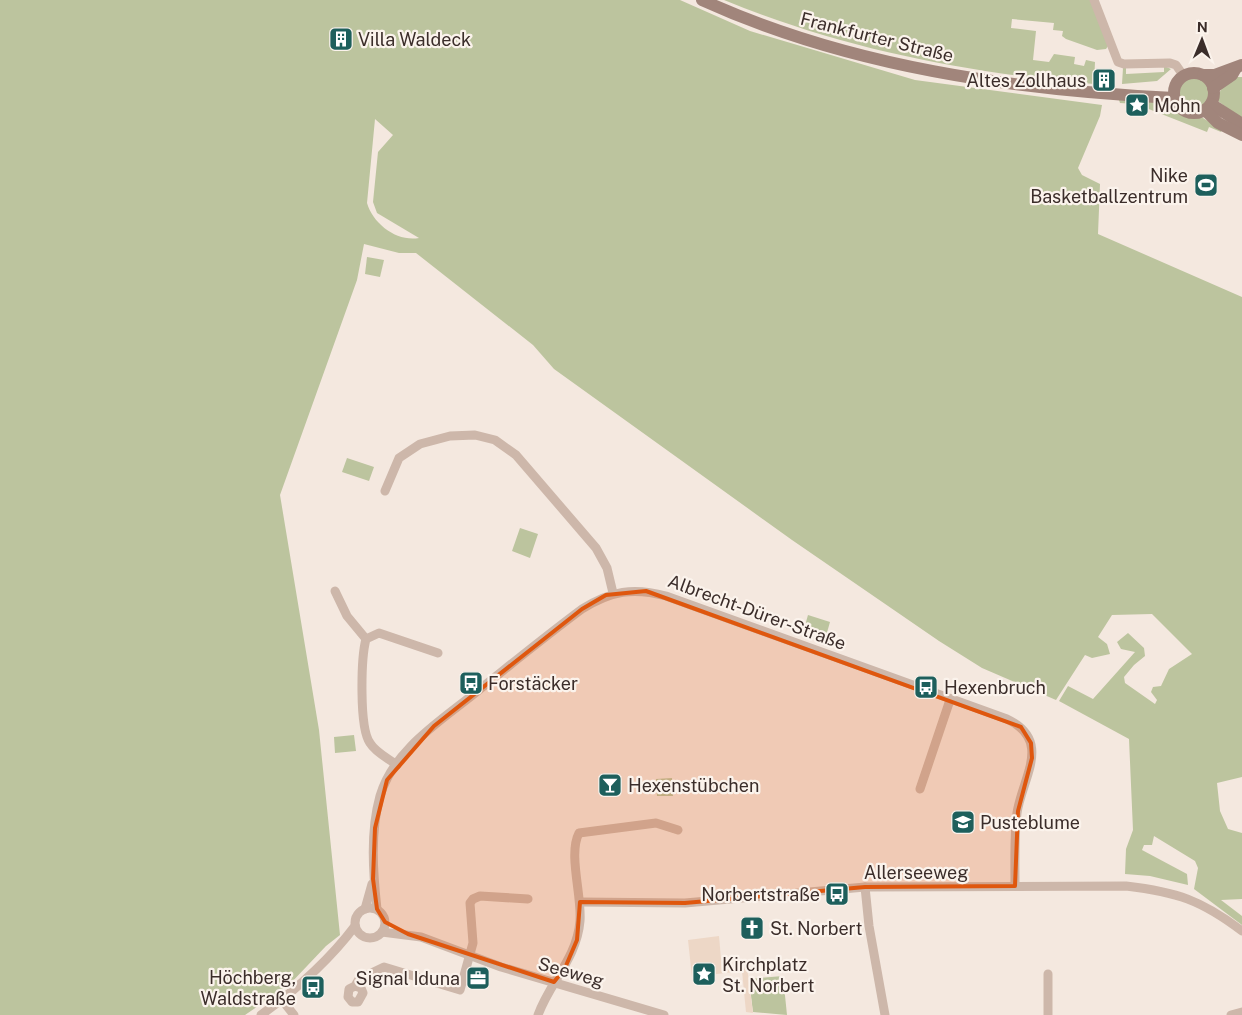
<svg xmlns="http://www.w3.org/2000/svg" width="1242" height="1015" viewBox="0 0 1242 1015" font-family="'Public Sans',sans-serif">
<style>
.green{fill:#bcc49e;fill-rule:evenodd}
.plaza{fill:#edd7c6}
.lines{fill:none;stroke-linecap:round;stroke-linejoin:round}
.street{stroke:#cdb7aa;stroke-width:9}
.secondary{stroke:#a1857b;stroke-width:12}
.marked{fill:#df570e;fill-opacity:0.2;stroke:#df570e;stroke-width:4;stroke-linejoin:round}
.labels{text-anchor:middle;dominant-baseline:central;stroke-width:4.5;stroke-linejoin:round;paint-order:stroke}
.street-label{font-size:18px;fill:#3b2d2a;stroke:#fbf3ec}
.poi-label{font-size:18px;fill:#3b2d2a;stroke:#fbf3ec;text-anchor:start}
</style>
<rect width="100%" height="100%" fill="#f4e8df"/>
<g class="green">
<path d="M0,0H680L750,31L915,80L1102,105L1100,116L1078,168L1082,175L1100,184L1098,234L1242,297V777L1217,783L1220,811L1228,829L1242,833V899L1221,900L1242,916V925L1194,889L1198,868L1195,861L1154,836L1152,845H1144L1142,850L1187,874L1188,885L1150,876L1125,874L1126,849L1133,830L1129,739L1059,701L1068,686L1093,699L1135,652L1121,649L1117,642L1128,633L1144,648L1145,656L1134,665L1124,677L1125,683L1155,704L1157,700L1151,692L1153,687L1161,686L1169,669L1192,654L1152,614L1112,615L1098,637L1107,644L1110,654L1092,658L1085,655L1056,700L982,668L939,641L792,540L554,369L533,345L416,253H399L364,244L357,280L280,495L319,730L340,935L326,946L289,985L245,1015H0ZM375,119L393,135L378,152L373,202L377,213L419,238C397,242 373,224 367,203Z"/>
<path d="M724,0H1092L1108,46L1106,49L1097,50L1066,39L1062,36L1063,31L1053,30L1054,23L1012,19L1011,28L1036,31L1033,60L1049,62L1054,54L1075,57L1074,64L1084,66L1086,60L1095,62L1094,84C967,73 842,49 724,0Z"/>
<path d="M1164,66L1171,69L1157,81L1122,84L1123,68L1126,67V74L1164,72Z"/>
<circle cx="1193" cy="93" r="17"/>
<path d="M1236,77H1242V119L1218,101C1218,88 1226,84 1236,77Z"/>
<path d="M1119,100L1168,103L1181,115L1203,118L1222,130L1221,132L1209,127L1207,132L1136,104L1120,103Z"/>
<path d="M367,257L384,260L380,277L365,274Z"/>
<path d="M347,458L374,467L369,481L342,472Z"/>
<path d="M520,528L538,534L530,558L512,551Z"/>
<path d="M808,615L830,622L826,636L804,629Z"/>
<path d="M354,735L356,751L335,753L334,737Z"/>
<path d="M672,778L673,796H657L656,779Z"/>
<path d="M783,976L787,1015L753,1012L749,979Z"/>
</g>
<path class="plaza" d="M719,936L722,970L747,967L753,1013L746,1012L742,971L692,977L688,940Z"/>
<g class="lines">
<g class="street">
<path d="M1094,0L1118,62L1124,64L1170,63L1176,65L1183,75"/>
<path d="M385,491L399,458L420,444L450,436L475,435L495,440L516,455L596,548L607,568L613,593"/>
<path d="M335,591L347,616L366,639"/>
<path d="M397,765C388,758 376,753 370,743C359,728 361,658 366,639L379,633L438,653"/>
<path d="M920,789L950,700"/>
<path d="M865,887L869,926L885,1015"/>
<path d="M580,902L685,903L865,887L1126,886C1177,892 1201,900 1242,931"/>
<circle cx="370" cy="923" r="15"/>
<path d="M365,909L372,884"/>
<path d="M377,909C373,873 370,832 380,796C394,748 444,719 480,689C514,662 547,635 582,609C611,591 633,587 666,596L1007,719C1053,741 1022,778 1017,813C1014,837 1015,862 1015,886"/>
<path d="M382,932L421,937L501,967L664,1015"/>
<path d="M1048,974V1015"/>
<path d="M355,986L361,988L363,993L358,1002H352L348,997L349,989L355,986L359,979L384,967L460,990L473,943L470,903L473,899L480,896L528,899"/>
<path d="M282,1000L294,1015"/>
<path d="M261,1015C297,989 328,962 355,926"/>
<path d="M538,1015C550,982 577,958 580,921C582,895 568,854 579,833L656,823L678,830"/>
<path d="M1231,1015L1242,1012"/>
</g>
<g class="secondary">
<path d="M702,0C849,67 1014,90 1174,98"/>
<circle cx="1194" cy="93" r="20"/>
<path d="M1203,75H1215L1242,65"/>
<path d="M1213,88L1232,75L1236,68"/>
<path d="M1211,104L1242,124"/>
<path d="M1205,110L1218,123L1242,135"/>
</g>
</g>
<path class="marked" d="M646,591L1021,727L1031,743L1032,758L1018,811L1015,886L865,887L685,903L580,902L577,940L565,968L554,982L408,934L385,922L377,909L373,879L375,828L387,780L434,726L582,609L606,595Z"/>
<defs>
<g id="building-square" transform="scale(1.25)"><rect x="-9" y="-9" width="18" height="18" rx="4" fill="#1d5f5c" stroke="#fbf3ec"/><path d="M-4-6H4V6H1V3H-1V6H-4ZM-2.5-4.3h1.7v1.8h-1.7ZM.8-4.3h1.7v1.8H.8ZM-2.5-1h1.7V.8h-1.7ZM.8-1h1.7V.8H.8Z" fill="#fff"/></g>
<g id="sight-square" transform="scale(1.25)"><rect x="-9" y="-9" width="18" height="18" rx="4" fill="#1d5f5c" stroke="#fbf3ec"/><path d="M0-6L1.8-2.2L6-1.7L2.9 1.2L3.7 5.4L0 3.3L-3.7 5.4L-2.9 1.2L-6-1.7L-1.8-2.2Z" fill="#fff"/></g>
<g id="stadium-square" transform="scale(1.25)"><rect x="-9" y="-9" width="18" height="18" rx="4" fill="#1d5f5c" stroke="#fbf3ec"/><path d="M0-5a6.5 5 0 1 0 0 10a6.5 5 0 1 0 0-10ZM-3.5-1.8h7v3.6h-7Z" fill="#fff"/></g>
<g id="bus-square" transform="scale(1.25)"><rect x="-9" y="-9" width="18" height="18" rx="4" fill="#1d5f5c" stroke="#fbf3ec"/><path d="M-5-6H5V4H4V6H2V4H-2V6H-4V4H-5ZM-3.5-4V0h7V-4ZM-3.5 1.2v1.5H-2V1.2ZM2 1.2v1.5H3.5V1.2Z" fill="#fff"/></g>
<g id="bar-square" transform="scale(1.25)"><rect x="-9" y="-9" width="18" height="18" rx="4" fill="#1d5f5c" stroke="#fbf3ec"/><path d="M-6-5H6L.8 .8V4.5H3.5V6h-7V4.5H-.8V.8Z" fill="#fff"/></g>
<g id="school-square" transform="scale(1.25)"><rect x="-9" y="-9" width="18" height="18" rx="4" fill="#1d5f5c" stroke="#fbf3ec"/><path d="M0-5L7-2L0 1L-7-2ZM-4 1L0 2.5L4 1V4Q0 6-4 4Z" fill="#fff"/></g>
<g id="church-square" transform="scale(1.25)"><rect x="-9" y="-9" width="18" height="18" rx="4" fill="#1d5f5c" stroke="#fbf3ec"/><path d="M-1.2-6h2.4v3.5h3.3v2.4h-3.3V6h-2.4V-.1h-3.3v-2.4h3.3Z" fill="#fff"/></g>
<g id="office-square" transform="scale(1.25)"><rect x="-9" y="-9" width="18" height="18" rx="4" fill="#1d5f5c" stroke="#fbf3ec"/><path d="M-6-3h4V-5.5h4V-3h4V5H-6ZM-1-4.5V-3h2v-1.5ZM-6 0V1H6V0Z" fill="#fff"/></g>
</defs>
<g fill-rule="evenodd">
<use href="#building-square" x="341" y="39"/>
<use href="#building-square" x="1104" y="80"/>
<use href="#sight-square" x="1137" y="105"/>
<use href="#stadium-square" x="1206" y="185"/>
<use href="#bus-square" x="471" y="683"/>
<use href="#bus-square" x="926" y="687"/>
<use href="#bar-square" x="610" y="785"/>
<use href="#school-square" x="963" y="822"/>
<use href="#bus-square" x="837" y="894"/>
<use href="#church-square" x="752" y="928"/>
<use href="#sight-square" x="704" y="974"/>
<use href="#office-square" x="478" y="978"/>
<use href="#bus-square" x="313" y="987"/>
</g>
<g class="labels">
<g class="street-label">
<text transform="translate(877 37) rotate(14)">Frankfurter Straße</text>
<text transform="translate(757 612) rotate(20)">Albrecht-Dürer-Straße</text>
<text x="916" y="872">Allerseeweg</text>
<text transform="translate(571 972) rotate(16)">Seeweg</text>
</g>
<g class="poi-label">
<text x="358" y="39">Villa Waldeck</text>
<text x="1086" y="80" text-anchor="end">Altes Zollhaus</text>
<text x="1154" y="105">Mohn</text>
<text x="1188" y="175" text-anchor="end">Nike<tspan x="1188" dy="21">Basketballzentrum</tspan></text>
<text x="488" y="683">Forstäcker</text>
<text x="944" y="687">Hexenbruch</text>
<text x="628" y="785">Hexenstübchen</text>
<text x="980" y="822">Pusteblume</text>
<text x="820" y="894" text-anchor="end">Norbertstraße</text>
<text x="770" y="928">St. Norbert</text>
<text x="722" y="964">Kirchplatz<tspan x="722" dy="21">St. Norbert</tspan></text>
<text x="296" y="977" text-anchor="end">Höchberg,<tspan x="296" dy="21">Waldstraße</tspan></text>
<text x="460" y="978" text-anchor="end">Signal Iduna</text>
</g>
</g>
<g transform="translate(1202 40) rotate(1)" stroke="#fbf3ec" stroke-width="4" paint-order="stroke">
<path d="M0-4L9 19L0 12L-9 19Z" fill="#3b2d2a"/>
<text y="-8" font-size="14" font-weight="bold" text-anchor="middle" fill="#3b2d2a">N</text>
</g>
</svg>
